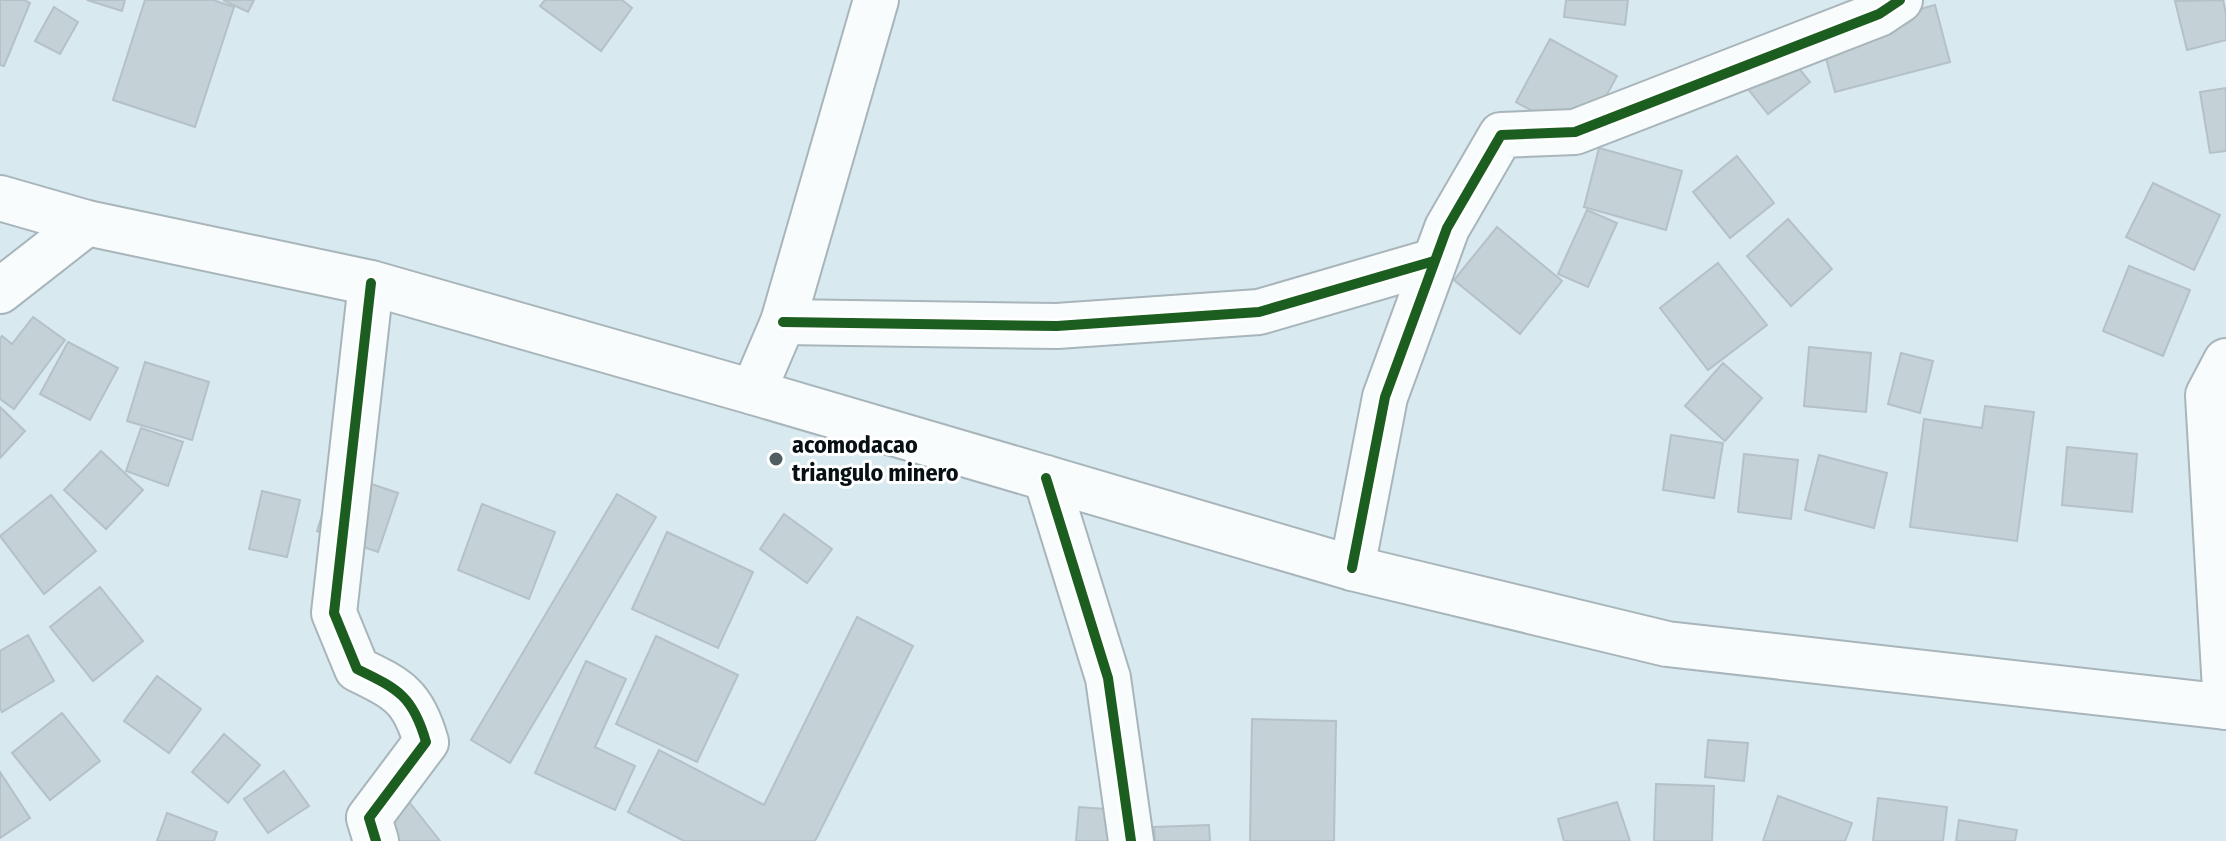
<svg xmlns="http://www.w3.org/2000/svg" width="2226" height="841" viewBox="0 0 2226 841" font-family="'Fira Sans Condensed',sans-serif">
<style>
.building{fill:#c4d1d6;stroke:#b5c1c6;stroke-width:2}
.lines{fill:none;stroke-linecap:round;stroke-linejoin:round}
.minor-casing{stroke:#a8b5ba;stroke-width:48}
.major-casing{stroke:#a8b5ba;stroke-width:48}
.minor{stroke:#f9fcfd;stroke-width:44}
.major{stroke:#f9fcfd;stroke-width:44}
.cycleway-casing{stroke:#fff;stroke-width:15}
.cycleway{stroke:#1b5e20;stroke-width:10}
.poi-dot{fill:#505d61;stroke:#fff;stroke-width:3}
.labels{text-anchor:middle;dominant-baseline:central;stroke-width:6;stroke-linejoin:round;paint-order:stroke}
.poi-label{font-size:24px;font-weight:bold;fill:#071115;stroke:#fff;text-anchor:start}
</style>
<rect width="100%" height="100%" fill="#d8e9ef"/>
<g class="building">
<path d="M0,0H24L30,3L4,66L0,65Z"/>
<path d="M87,0H125L122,11Z"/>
<path d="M145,0H213L234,7L195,127L113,100Z"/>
<path d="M223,0H254L248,12Z"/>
<path d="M545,0H622L632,8L601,51L540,6Z"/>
<path d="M1566,0H1628L1625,25L1564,17Z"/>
<path d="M2223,0L2226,14V40L2187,50L2175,1Z"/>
<path d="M1935,5L1950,62L1835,92L1820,36Z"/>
<path d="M54,7L78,22L60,54L35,41Z"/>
<path d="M1773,36L1810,82L1768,114L1732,69Z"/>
<path d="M1550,39L1617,76L1583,139L1516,102Z"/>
<path d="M2226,88V151L2210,153L2200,92Z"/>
<path d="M1599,148L1682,171L1666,230L1584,207Z"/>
<path d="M1737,156L1774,203L1730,238L1693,192Z"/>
<path d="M2153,183L2220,215L2194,270L2126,237Z"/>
<path d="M1587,210L1617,223L1588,287L1558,274Z"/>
<path d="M1788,219L1832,269L1791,306L1747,256Z"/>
<path d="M1497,227L1562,281L1520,334L1454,280Z"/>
<path d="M1718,263L1767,325L1708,370L1660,308Z"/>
<path d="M2129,266L2190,290L2163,356L2103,331Z"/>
<path d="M33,317L65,340L14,409L0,399V339L2,336L12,344Z"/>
<path d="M68,342L118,368L90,420L40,394Z"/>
<path d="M1809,347L1871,353L1866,412L1804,406Z"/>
<path d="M1901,353L1933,361L1920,413L1888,404Z"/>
<path d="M145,362L209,382L192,440L127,421Z"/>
<path d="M1723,363L1762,398L1725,441L1685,406Z"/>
<path d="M1985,406L2034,412L2017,541L1910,527L1924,419L1982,428Z"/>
<path d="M0,407L25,431L0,458Z"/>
<path d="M141,428L183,442L168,486L126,471Z"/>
<path d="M1671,435L1723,443L1714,498L1663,490Z"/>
<path d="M2067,447L2137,454L2132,512L2062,505Z"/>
<path d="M101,451L143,490L106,529L64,490Z"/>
<path d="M1744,454L1798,460L1791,519L1738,512Z"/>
<path d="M1819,455L1887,473L1874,528L1805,510Z"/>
<path d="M336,472L398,493L378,552L317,531Z"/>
<path d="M262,491L300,500L287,557L249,549Z"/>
<path d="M617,494L656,517L510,763L471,740Z"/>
<path d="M51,495L96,551L44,594L0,536Z"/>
<path d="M482,504L555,532L529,599L458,570Z"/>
<path d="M784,514L832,549L807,583L760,549Z"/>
<path d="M667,532L753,572L718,648L632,609Z"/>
<path d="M100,587L143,641L93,681L50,627Z"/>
<path d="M857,617L913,646L815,841H684L628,812L659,750L764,805Z"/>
<path d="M28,635L54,681L2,712L0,708V651Z"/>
<path d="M656,636L738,675L697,762L616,724Z"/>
<path d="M586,661L626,679L595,747L635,766L615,810L535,773Z"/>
<path d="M157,676L201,709L169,753L124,721Z"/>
<path d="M62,713L100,761L50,800L12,753Z"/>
<path d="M1252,719L1336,721L1334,841H1250Z"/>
<path d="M224,734L260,765L228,803L192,772Z"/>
<path d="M1708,740L1748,743L1744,781L1705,777Z"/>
<path d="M284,771L309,806L268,833L244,799Z"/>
<path d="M0,772L30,818L0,838Z"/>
<path d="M1656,784L1714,786L1712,841H1654Z"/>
<path d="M1778,796L1852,823L1845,841H1763Z"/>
<path d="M1878,798L1947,807L1943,841H1873Z"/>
<path d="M1617,802L1630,841H1564L1558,819Z"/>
<path d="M410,803L440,841H361Z"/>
<path d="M1079,807L1145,812L1142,841H1076Z"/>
<path d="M167,813L217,832L214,841H157Z"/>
<path d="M1959,820L2017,830L2015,841H1956Z"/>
<path d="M1209,825L1210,841H1155L1154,827Z"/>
</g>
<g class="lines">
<g class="minor-casing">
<g id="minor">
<path d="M371,283L334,613L357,669C398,689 413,696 426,742L369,818L376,841"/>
<path d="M0,291L87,223"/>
<path d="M783,322L1057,326L1259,312L1434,261"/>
<path d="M753,392L783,322L876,0"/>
<path d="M1046,478L1108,678L1131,841"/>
<path d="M1352,568L1385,397L1447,228L1501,135L1575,132L1879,14L1900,0"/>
<path d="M2226,707L2208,395L2226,361"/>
</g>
</g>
<g class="major-casing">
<path id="major" d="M0,198L87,223L371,283L753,392L1352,568L1667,644L2226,707"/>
</g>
<use href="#minor" class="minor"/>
<use href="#major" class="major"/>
<g class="cycleway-casing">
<g id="cycleway">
<path d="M371,283L334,613L357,669C398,689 413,696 426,742L369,818L376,841"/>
<path d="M783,322L1057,326L1259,312L1434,261"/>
<path d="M1046,478L1108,678L1131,841"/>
<path d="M1352,568L1385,397L1447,228L1501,135L1575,132L1879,14L1900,0"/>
</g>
</g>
<use href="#cycleway" class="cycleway"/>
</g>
<circle class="poi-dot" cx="776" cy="459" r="8"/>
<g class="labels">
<g class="poi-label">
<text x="792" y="445">acomodacao<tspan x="792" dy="28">triangulo minero</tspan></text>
</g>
</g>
</svg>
